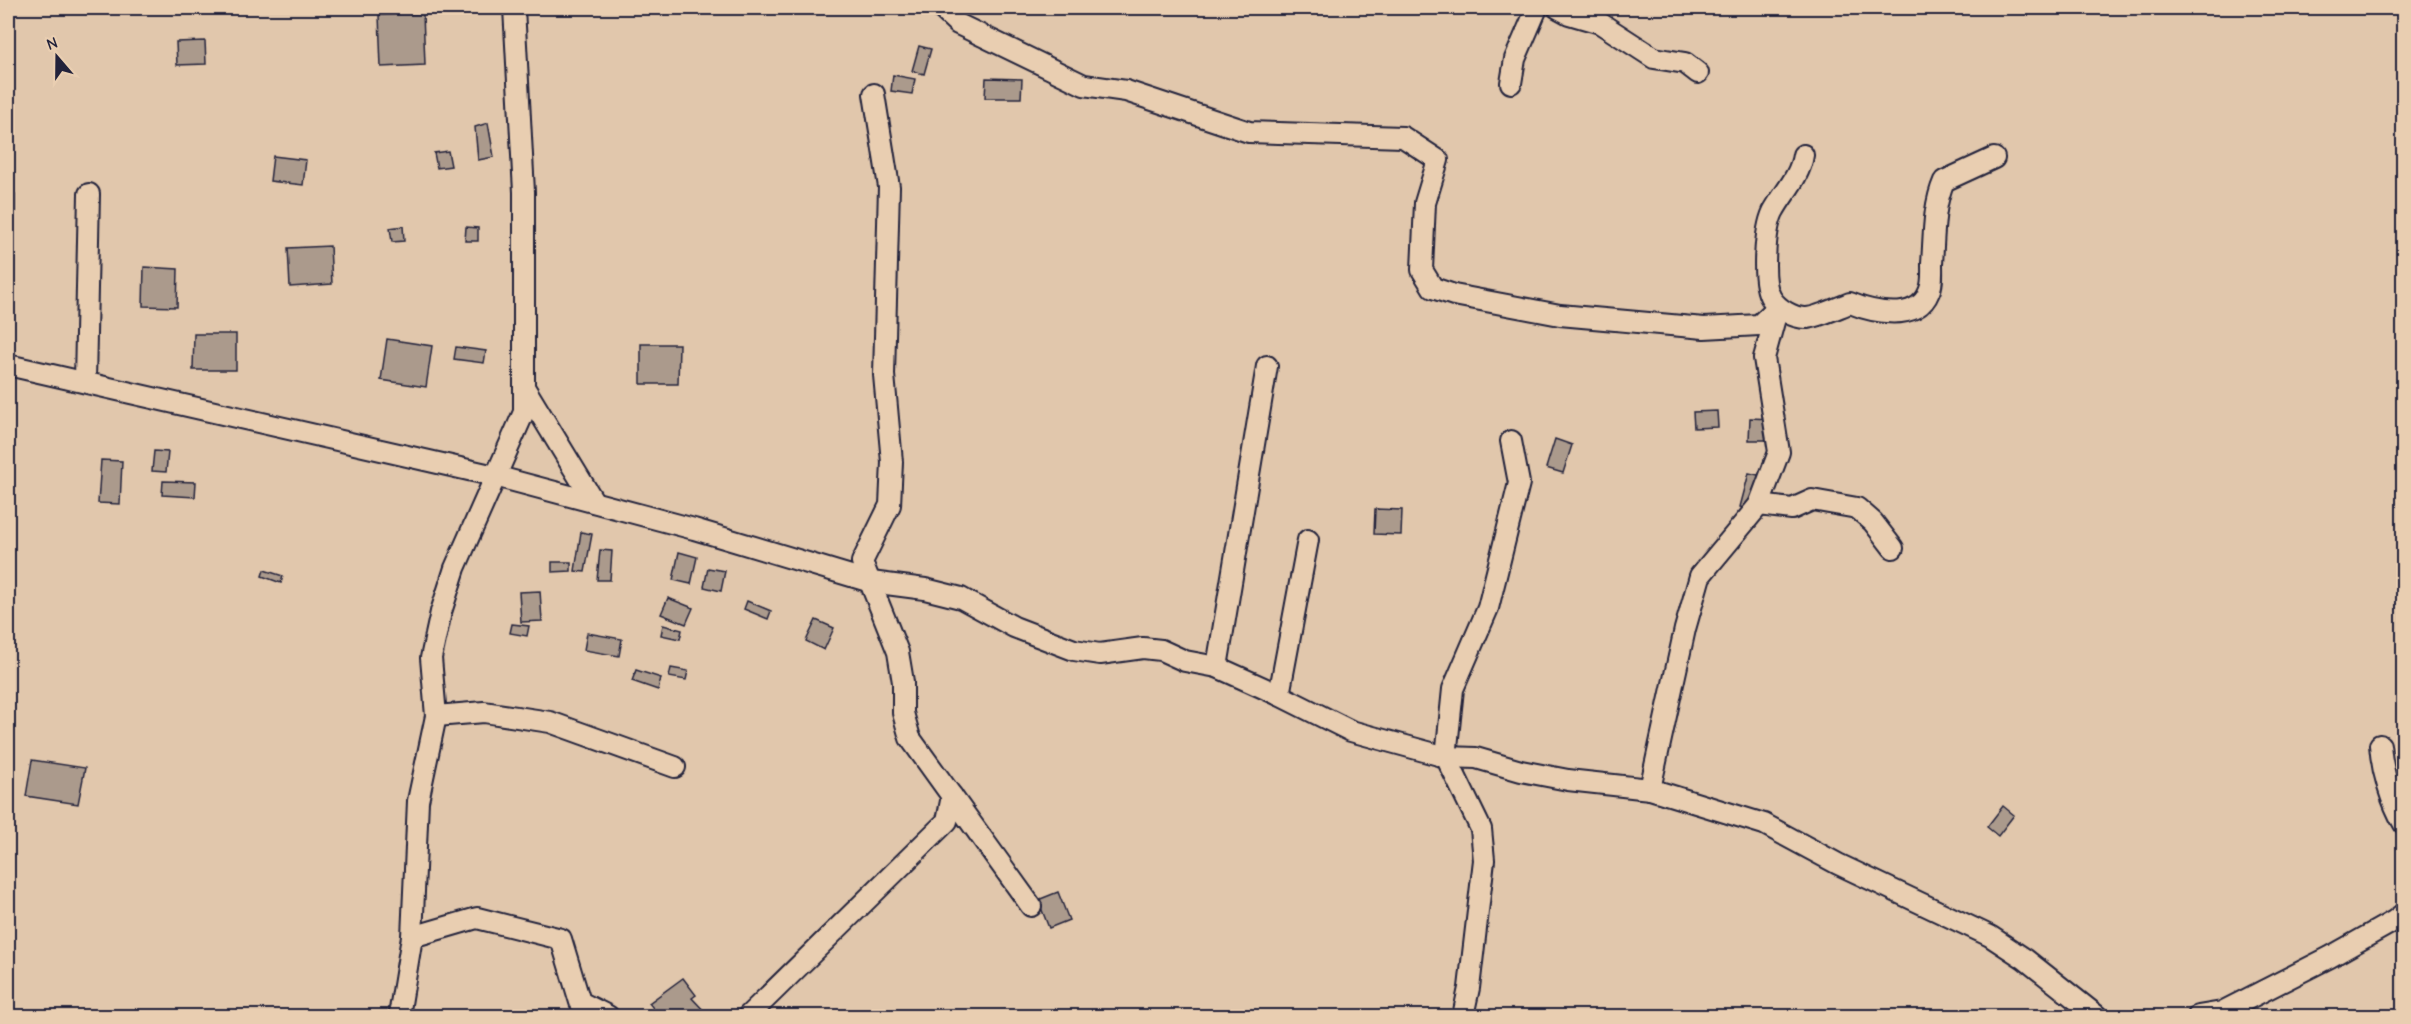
<svg xmlns="http://www.w3.org/2000/svg" width="2411" height="1024" viewBox="0 0 2411 1024" font-family="'Comic Neue',sans-serif">
<style>
.building{fill:#ab9a8c;stroke:#22223b;stroke-width:1.5}
.lines{fill:none;stroke-linecap:round;stroke-linejoin:round}
.minor-casing{stroke:#22223b;stroke-width:24}
.minor{stroke:#e9ceb1;stroke-width:20}
</style>
<rect width="100%" height="100%" fill="#e1c7ac"/>
<filter id="ink" filterUnits="userSpaceOnUse"><feTurbulence type="fractalNoise" baseFrequency=".0167" numOctaves="2"/><feDisplacementMap in="SourceGraphic" scale="12" xChannelSelector="R" yChannelSelector="G"/><feConvolveMatrix kernelMatrix="1 2 1 2 8 2 1 2 1" color-interpolation-filters="sRGB"/></filter>
<g filter="url(#ink)">
<g class="building">
<path d="M423,13L425,65L381,67L379,15Z"/>
<path d="M205,41L206,64L177,65L176,42Z"/>
<path d="M919,46L931,49L924,74L912,71Z"/>
<path d="M893,75L915,79L912,94L891,91Z"/>
<path d="M986,78L1022,79L1021,98H985Z"/>
<path d="M488,123L494,157L478,160L475,127Z"/>
<path d="M448,151L451,166L437,168L434,153Z"/>
<path d="M273,156L306,160L303,185L270,181Z"/>
<rect x="8" y="194" width="7" height="37"/>
<path d="M403,226L404,241L392,242L390,228Z"/>
<path d="M466,227L478,228V241H465Z"/>
<path d="M330,246L332,284L290,287L288,248Z"/>
<path d="M144,267L178,269L177,307L143,306Z"/>
<path d="M194,334H236V370H193Z"/>
<path d="M387,339L432,346L426,387L381,380Z"/>
<path d="M641,344H679L678,384H641Z"/>
<path d="M456,347L486,351L484,363L454,359Z"/>
<path d="M1717,411L1718,427L1694,428L1693,412Z"/>
<path d="M1750,418L1771,419L1770,440H1749Z"/>
<path d="M1555,439L1572,445L1563,473L1546,468Z"/>
<path d="M154,451L168,452L166,472L152,471Z"/>
<path d="M101,460L122,461L120,504L98,503Z"/>
<path d="M1749,473L1763,476L1753,511L1740,507Z"/>
<path d="M163,481L196,482L195,497L162,495Z"/>
<path d="M1375,509L1402,510L1401,535L1374,534Z"/>
<path d="M581,532L592,534L585,572L575,571Z"/>
<path d="M600,550L612,551L610,580H597Z"/>
<path d="M679,552L697,557L691,584L673,580Z"/>
<path d="M552,562H571V571L552,572Z"/>
<path d="M708,568L725,571L721,591L704,587Z"/>
<path d="M264,570L283,576L281,583L262,576Z"/>
<path d="M540,591L542,621L521,622L519,592Z"/>
<path d="M668,598L693,608L686,624L661,614Z"/>
<path d="M747,601L771,611L768,619L744,609Z"/>
<path d="M816,620L834,628L824,650L806,641Z"/>
<path d="M512,624L529,626L527,636L510,633Z"/>
<path d="M663,625L682,630L680,639L661,635Z"/>
<path d="M587,633L622,639L619,656L584,650Z"/>
<path d="M671,668L688,671L686,680L669,677Z"/>
<path d="M636,670L661,678L658,690L632,681Z"/>
<path d="M32,760L85,768L78,804L26,796Z"/>
<path d="M2003,806L2014,815L1998,836L1987,827Z"/>
<path d="M1058,892L1069,920L1049,928L1038,900Z"/>
<path d="M683,978L696,995L692,998L707,1014L705,1016H659L649,1003Z"/>
</g>
<g class="lines">
<g class="minor-casing">
<g id="minor">
<path d="M941,8L958,24L1084,85L1126,91L1249,132L1403,137L1438,160L1425,203L1422,270L1433,288L1454,295L1560,315L1704,328L1759,325L1778,307"/>
<path d="M1558,8L1569,14L1600,23L1654,58L1685,63L1698,73"/>
<path d="M1511,83L1515,59L1537,8"/>
<path d="M874,94L889,187L884,375L892,462L890,505L862,562L898,652L903,682V713L910,738L1031,906"/>
<path d="M1803,155C1800,177 1783,193 1773,212C1765,229 1761,282 1771,298C1778,309 1793,318 1806,318C1816,318 1839,307 1850,303C1872,312 1917,323 1929,292C1933,284 1932,273 1932,264C1934,237 1933,206 1944,181L1994,158"/>
<path d="M8,365L495,476L694,529L871,582L925,589L961,598L1014,627L1074,650L1100,654L1143,648L1161,650L1185,661L1217,667L1279,695L1351,731L1446,757L1476,758L1521,771L1568,780L1650,789L1764,824L1838,864L1990,936L2025,959L2097,1016"/>
<path d="M85,381L89,194"/>
<path d="M524,387L594,502"/>
<path d="M1759,505L1792,509L1812,500L1857,508L1873,522L1893,548"/>
<path d="M1217,667L1267,366"/>
<path d="M1279,695L1308,540"/>
<path d="M436,716L484,712L550,722L675,767"/>
<path d="M2380,745C2382,771 2391,802 2404,824"/>
<path d="M1650,789L1685,629L1700,576L1759,505L1779,452L1764,358L1778,307"/>
<path d="M412,937L477,918L561,939L580,1002L608,1016"/>
<path d="M399,1016L412,937L418,801L436,716L431,658L441,612L455,568L524,412V192L514,8"/>
<path d="M748,1016L947,821L952,796"/>
<path d="M1463,1016L1469,988L1484,860L1481,829L1446,757L1453,689L1488,608L1519,483L1511,441"/>
<path d="M2198,1016L2222,1012L2330,957L2394,921L2404,913"/>
</g>
</g>
<use href="#minor" class="minor"/>
</g>
</g>
<rect width="2411" height="1024" fill="none" stroke="#e9ceb1" stroke-width="30"/>
<rect x="15" y="15" width="2381" height="994" fill="none" stroke="#22223b" stroke-width="2" filter="url(#ink)"/>
<g transform="translate(57 57) rotate(340)" stroke="#e9ceb1" stroke-width="4.5" paint-order="stroke">
<path d="M0-4.5L10 22L0 15L-10 22Z" fill="#22223b"/>
<text y="-9" font-size="16" font-weight="bold" text-anchor="middle" fill="#22223b">N</text>
</g>
</svg>
